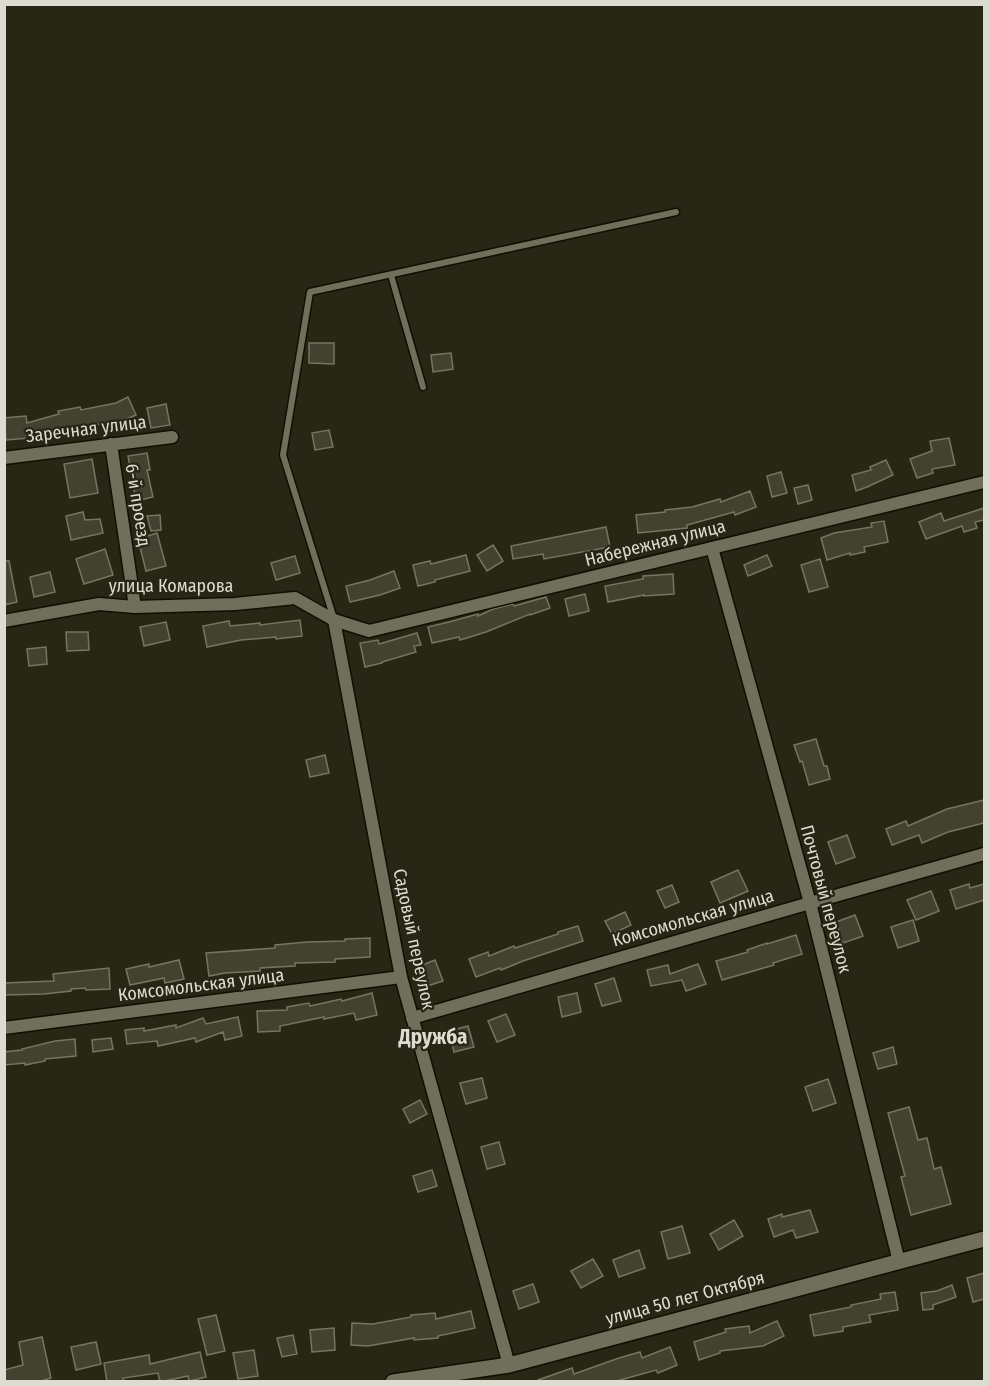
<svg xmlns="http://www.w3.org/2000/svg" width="989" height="1386" viewBox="0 0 989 1386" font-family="'Fira Sans Condensed',sans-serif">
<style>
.building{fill:#434230;stroke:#757561;stroke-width:1.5}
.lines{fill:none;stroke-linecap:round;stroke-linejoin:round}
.service-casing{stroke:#101002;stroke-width:9}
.minor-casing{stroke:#101002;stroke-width:15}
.tertiary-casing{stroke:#101002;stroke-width:18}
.service{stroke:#706f5c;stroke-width:6}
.minor{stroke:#706f5c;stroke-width:12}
.tertiary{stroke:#706f5c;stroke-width:15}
.labels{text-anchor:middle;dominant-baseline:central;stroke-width:4.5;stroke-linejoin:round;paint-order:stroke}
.street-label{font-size:18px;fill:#dcdcd1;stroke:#272716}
.quarter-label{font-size:21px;font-weight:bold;fill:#dcdcd1;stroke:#272716}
</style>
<rect width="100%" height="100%" fill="#272716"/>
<g class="building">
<path d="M309,343H334V364L309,363Z"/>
<path d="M451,353L453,369L433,372L431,355Z"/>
<path d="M128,397L136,415L117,423L116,421L85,427L43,439L42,437L6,440L4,418L26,416L27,423L59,414L58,411L80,407L81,410L116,403Z"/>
<path d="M166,404L170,425L151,428L147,408Z"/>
<path d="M329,430L333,447L315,450L312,433Z"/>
<path d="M949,438L955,465L932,469L933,473L917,478L910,459L932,451L930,441Z"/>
<path d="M147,453L150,470H147L153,497L136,501L128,456Z"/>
<path d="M92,459L98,493L70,498L64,464Z"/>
<path d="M886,460L893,475L867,487L856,491L852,475L871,470L870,467Z"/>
<path d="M781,472L787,493L772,497L767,476Z"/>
<path d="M808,485L812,500L798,504L794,488Z"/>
<path d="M750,491L756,507L735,515L734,512L687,525V528L638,533L636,515L665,512V510L692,507L720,499L721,502Z"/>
<path d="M984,508V520L975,522L977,528L964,532L962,526L926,539L919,522L941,513L944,521Z"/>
<path d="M83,512L85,520L100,519L103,533L71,540L66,516Z"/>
<path d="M160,515L161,530L151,531L147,516Z"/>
<path d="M884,521L888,542L864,547L865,552L850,555V553L827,560L821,538L834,533L872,527L871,523Z"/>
<path d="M606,527L610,547L544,559L543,554L513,559L511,546Z"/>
<path d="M157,533L166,566L146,571L138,539Z"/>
<path d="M493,545L503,561L487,571L477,555Z"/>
<path d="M105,549L113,575L84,584L76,559Z"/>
<path d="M466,555L470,571L435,580V582L418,586L413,565L430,561L431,564Z"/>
<path d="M767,555L772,566L748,576L744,565Z"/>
<path d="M295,556L300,573L276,580L271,563Z"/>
<path d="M820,559L828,587L809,592L801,565Z"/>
<path d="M4,561H9L17,602L4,605Z"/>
<path d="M394,571L400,588L380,595L350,602L346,586L370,580Z"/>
<path d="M50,572L55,592L34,597L30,577Z"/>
<path d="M673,574L674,594L644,596V595L608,602L605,586L643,579V576Z"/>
<path d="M585,594L589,611L569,616L565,599Z"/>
<path d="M546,597L550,608L530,615V614L486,632L460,640L459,637L432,643L428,627L449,622L478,614V616L493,609L513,604L514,606Z"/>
<path d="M300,620L302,636L276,639V637L241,640L207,647L203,626L229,621L230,626L260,623V625Z"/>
<path d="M166,622L170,640L144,646L140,627Z"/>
<path d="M66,632H88L89,650L67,651Z"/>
<path d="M417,633L421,645L414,646L416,652L382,662V663L365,667L360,643L378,640L379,644Z"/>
<path d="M46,647L47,664L29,666L27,649Z"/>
<path d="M816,739L824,766H827L830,779L809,785L802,761L800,762L794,745Z"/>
<path d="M325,755L329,773L310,777L306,760Z"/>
<path d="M984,800V823L948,832L922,843L919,835L892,845L886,829L906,821L908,826L947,809Z"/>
<path d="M847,835L855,857L836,864L828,842Z"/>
<path d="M738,870L748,891L720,903L711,882Z"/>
<path d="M969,884L970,888L984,884V900L956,909L950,890Z"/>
<path d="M672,885L679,902L665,908L657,891Z"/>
<path d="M931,891L939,911L916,920L907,900Z"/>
<path d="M625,912L631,925L612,934L605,921Z"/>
<path d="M855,915L863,936L843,943L836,922Z"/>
<path d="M913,920L919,941L898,948L891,927Z"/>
<path d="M578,926L583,941L523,961L501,970L500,968L476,977L469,959L488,952L489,956L514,946L515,948L558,934V932Z"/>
<path d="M796,935L802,954L773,963L774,965L722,980L716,961L748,952L747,950L767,943V944Z"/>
<path d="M370,938V957L335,959V962L295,963V966L260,968V971L225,973L209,976L206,953L275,948V945L307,942L345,941V939Z"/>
<path d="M179,960L184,979L165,983L164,978L130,985L126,969L149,964V967Z"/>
<path d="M435,960L443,981L424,987L417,967Z"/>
<path d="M698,964L706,984L686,991L682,980L651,986L647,970L668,965L670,974Z"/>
<path d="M109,968L110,989L86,990L85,988L71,989V991L44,994L4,995V983L54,981L53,974Z"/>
<path d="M614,978L621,1001L602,1006L595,984Z"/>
<path d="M372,993L377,1015L356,1020L354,1013L324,1019V1017L280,1026V1031L258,1032L257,1011L287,1010V1007L309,1003L310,1006L341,999L342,1001Z"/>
<path d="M577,993L581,1012L562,1017L558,997Z"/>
<path d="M506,1014L515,1035L497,1042L488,1021Z"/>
<path d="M238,1017L242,1036L225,1040L223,1032L196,1042L195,1038L158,1046L157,1041L127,1044L125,1030L144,1028V1031L176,1025V1028L203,1018L206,1024Z"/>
<path d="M468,1026L474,1047L454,1052L449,1031Z"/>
<path d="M111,1038L113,1049L93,1052L92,1040Z"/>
<path d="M75,1039L76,1056L45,1059V1061L25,1065V1063L4,1065V1052L22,1050V1049L55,1041Z"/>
<path d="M893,1047L897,1064L878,1069L873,1053Z"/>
<path d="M482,1078L487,1098L466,1104L460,1083Z"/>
<path d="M828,1079L836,1103L813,1111L805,1087Z"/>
<path d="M420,1100L427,1114L410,1123L403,1109Z"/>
<path d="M909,1107L918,1140L927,1138L934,1169L941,1167L951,1204L911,1215L901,1177L905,1176L888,1113Z"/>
<path d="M499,1142L505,1164L487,1169L481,1147Z"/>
<path d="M432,1170L437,1186L418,1192L413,1176Z"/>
<path d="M810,1210L818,1232L796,1238L793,1230L774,1237L768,1219L782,1214V1217Z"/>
<path d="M734,1220L743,1236L719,1250L710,1234Z"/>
<path d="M682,1226L690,1253L668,1259L661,1232Z"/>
<path d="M639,1250L645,1268L619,1277L613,1260Z"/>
<path d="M593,1259L603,1276L581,1288L571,1271Z"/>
<path d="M984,1273V1299L973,1302L967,1278Z"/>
<path d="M533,1284L539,1302L519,1309L513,1291Z"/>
<path d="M952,1285L956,1297L933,1305V1309L923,1310L921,1293L937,1291Z"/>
<path d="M895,1292L898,1310L869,1315L871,1322L843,1327V1331L814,1336L810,1315L851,1307V1305L881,1299L880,1294Z"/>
<path d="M471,1311L475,1328L438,1336V1338L414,1340V1338L368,1346L351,1345L352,1323L373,1324L411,1317V1315L435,1313L436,1319Z"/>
<path d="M216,1315L225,1351L207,1355L198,1319Z"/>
<path d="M777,1321L784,1336L763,1346L720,1351V1353L699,1360L694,1342L726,1332L725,1329L749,1326L750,1333Z"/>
<path d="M334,1328L335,1350L312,1352L310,1330Z"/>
<path d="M293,1335L297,1354L282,1357L277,1338Z"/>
<path d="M42,1337L51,1378L38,1382H4V1370L23,1365L19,1342Z"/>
<path d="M96,1342L101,1364L76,1370L71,1347Z"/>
<path d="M670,1347L677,1365L658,1373L656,1370L613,1382H539L538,1380L572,1368L574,1374L619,1358L640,1352L642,1358Z"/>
<path d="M254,1350L258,1376L238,1379L233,1353Z"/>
<path d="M200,1352L206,1377L189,1381L188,1376L160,1382L158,1373L123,1378L124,1382H107L104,1363L149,1355L150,1364Z"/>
</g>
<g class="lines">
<g class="service-casing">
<g id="service">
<path d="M391,275L423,387"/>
<path d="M334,619L283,455L310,292L676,212"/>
</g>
</g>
<g class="minor-casing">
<g id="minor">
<path d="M111,444L135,607"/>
<path d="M4,458L172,437"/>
<path d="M712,548L810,903L899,1262"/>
<path d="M334,620L401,977L509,1365"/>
<path d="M4,621L99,604L135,607L235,604L295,598L334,620L369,631L984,482"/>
<path d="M412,1018L810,903L984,854"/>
<path d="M4,1028L401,977"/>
</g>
</g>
<g class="tertiary-casing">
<path id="tertiary" d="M393,1382L509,1365L984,1239"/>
</g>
<use href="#service" class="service"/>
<use href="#minor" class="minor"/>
<use href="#tertiary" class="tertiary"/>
</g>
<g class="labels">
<g class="street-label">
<text transform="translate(86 429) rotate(-7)">Заречная улица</text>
<text transform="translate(138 505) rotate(81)">6-й проезд</text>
<text transform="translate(655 543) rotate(-14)">Набережная улица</text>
<text x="171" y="586">улица Комарова</text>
<text transform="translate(826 899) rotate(75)">Почтовый переулок</text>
<text transform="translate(693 918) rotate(-16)">Комсомольская улица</text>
<text transform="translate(414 939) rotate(78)">Садовый переулок</text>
<text transform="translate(201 985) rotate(-7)">Комсомольская улица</text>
<text transform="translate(685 1298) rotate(-15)">улица 50 лет Октября</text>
</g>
<g class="quarter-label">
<text x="433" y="1037">Дружба</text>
</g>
</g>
<rect width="989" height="1386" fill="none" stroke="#dcdcd1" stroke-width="12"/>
</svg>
